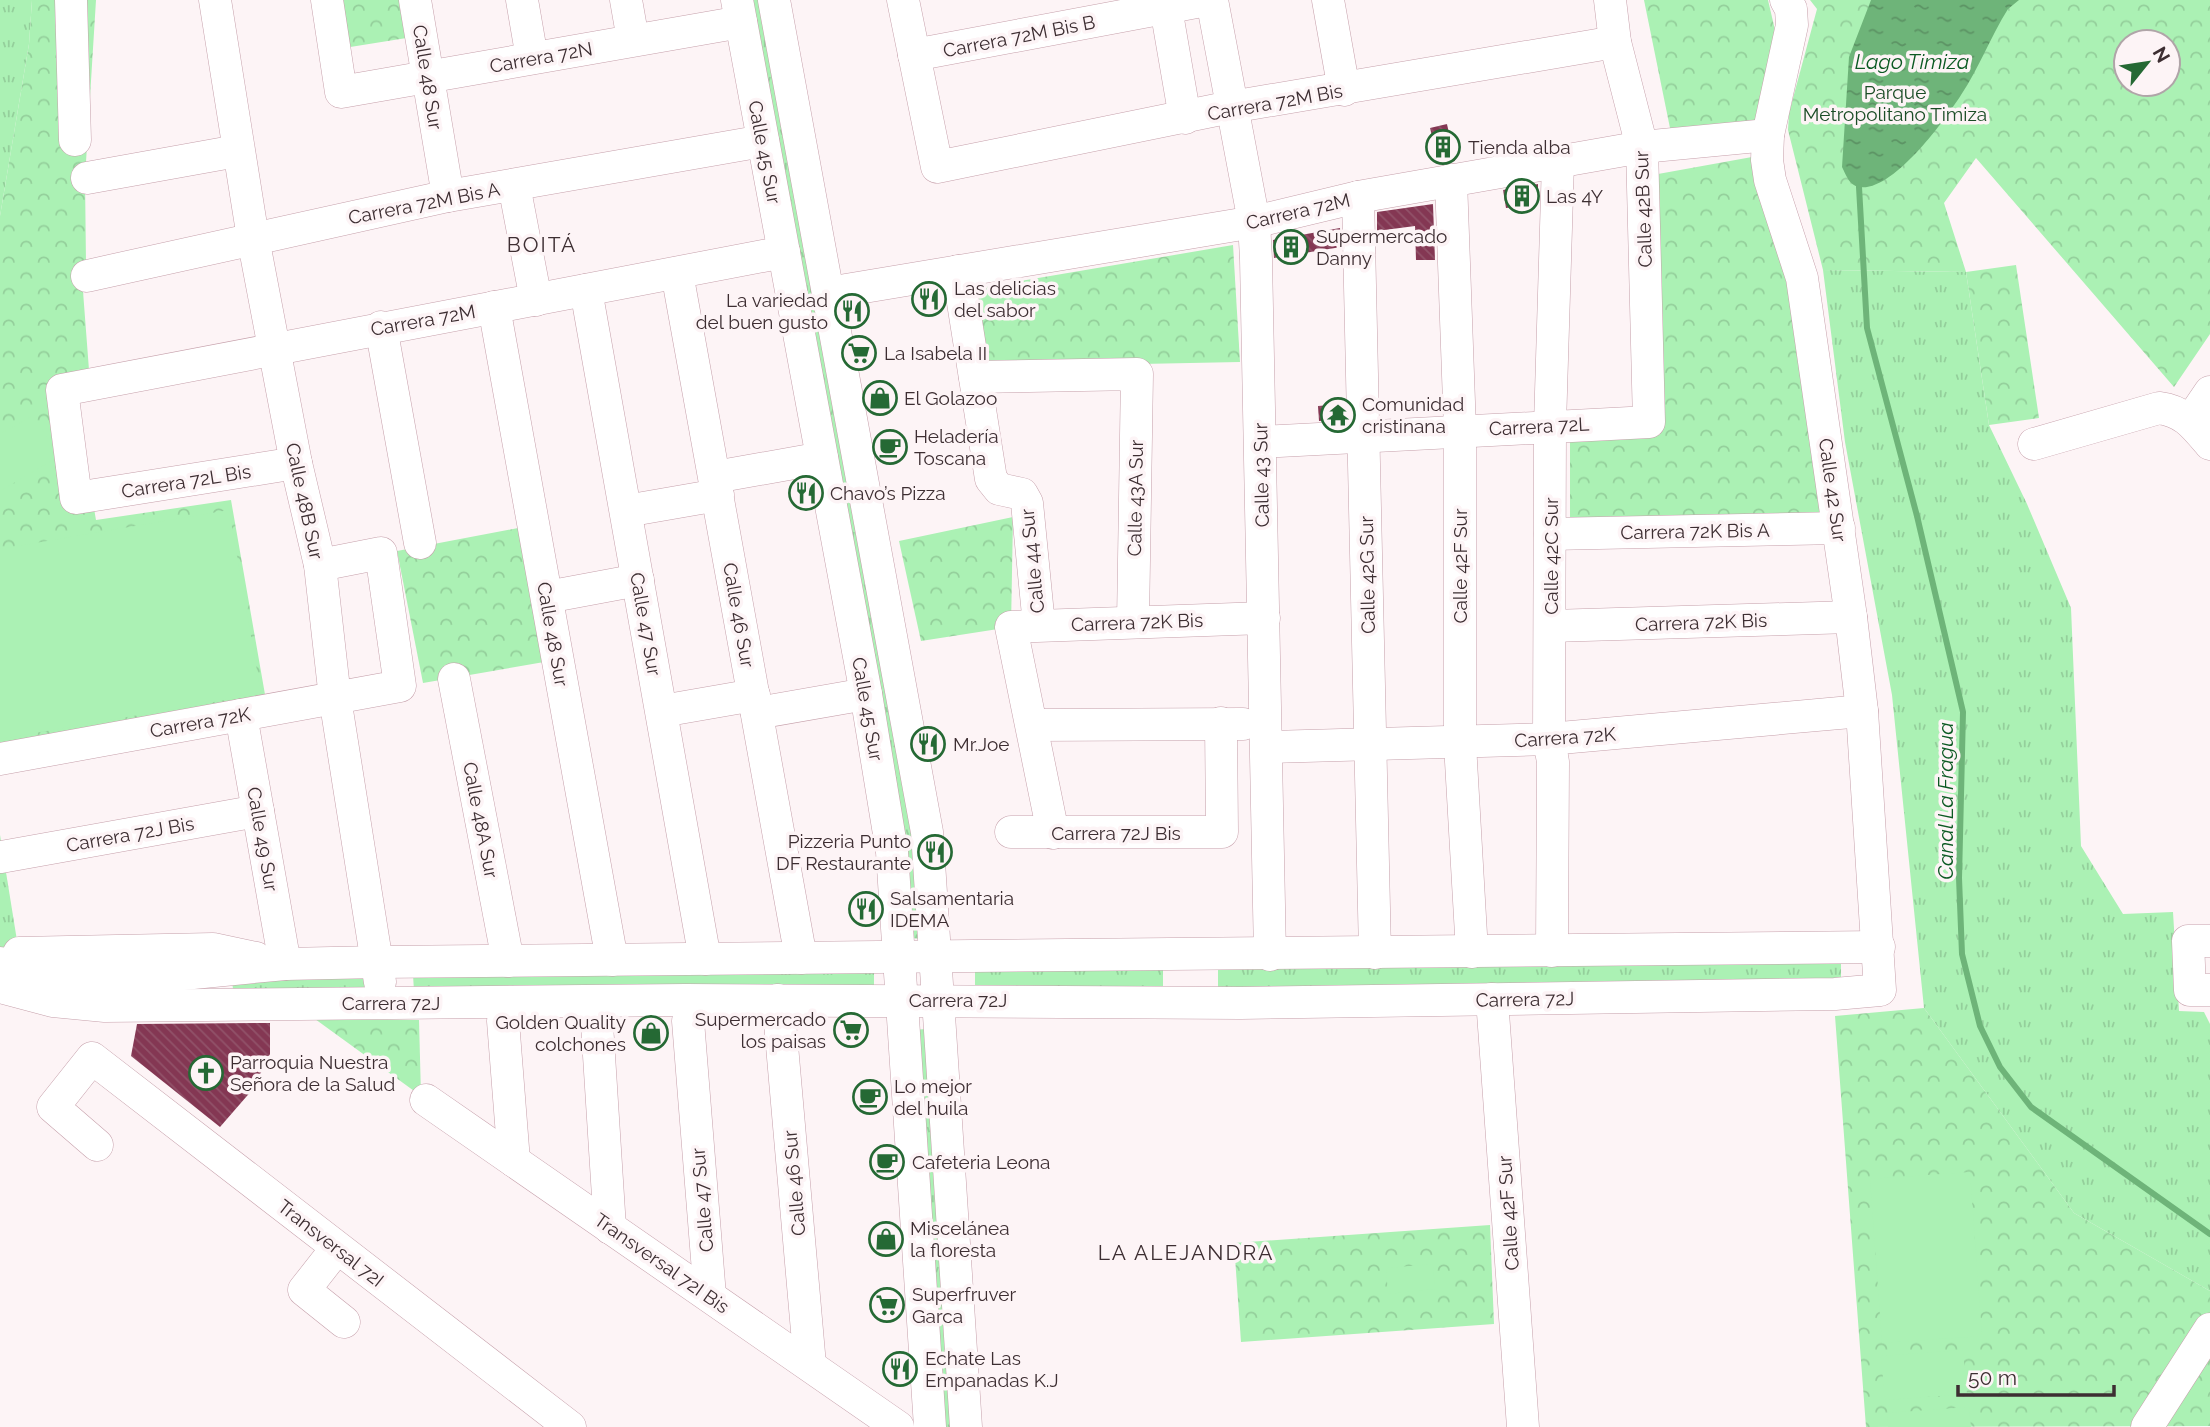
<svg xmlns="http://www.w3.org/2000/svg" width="2210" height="1427" viewBox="0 0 2210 1427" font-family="Raleway,sans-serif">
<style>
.grass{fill:url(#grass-tufts)}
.forest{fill:url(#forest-crowns);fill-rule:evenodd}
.pitch{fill:#abf1b4}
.water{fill:url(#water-ripples)}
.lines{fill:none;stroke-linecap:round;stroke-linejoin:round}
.stream{stroke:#6eb479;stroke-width:6}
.building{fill:url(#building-back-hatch)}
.minor-casing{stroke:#c6a0ab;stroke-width:33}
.minor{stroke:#fff;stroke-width:32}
.labels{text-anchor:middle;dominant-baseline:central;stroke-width:7;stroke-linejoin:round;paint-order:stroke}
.street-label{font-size:19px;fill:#3d2e32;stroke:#fdf4f6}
.park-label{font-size:19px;fill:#1b4d26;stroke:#fdf4f6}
.poi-label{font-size:19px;fill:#3d2e32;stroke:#fdf4f6;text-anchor:start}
.water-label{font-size:21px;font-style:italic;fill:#0c5a23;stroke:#fdf4f6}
.neighbourhood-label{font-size:21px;letter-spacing:2px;fill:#3d2e32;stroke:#fdf4f6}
</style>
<defs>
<pattern id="grass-tufts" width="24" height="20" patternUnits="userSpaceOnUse" patternTransform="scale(1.75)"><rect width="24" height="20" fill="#abf1b4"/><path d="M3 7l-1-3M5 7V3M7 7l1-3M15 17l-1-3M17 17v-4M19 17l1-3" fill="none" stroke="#94cf9b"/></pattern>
<pattern id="forest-crowns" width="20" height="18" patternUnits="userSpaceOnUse" patternTransform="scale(1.75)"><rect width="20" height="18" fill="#abf1b4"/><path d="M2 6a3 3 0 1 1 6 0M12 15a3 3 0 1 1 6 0" fill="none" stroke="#94cf9b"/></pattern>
<pattern id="water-ripples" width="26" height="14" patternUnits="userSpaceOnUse" patternTransform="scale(1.75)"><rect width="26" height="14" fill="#6eb479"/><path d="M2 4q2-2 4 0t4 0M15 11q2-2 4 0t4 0" fill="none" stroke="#5c9364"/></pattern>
<pattern id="building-back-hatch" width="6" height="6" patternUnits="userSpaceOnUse" patternTransform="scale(1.75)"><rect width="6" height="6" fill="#843753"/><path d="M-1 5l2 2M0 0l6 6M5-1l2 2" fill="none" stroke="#915269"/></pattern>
</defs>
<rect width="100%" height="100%" fill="#fdf4f6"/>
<g class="grass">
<path d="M0,0H32L29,44L0,216Z"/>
<path d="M750,0H762L858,513L915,857L922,939L912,938Z"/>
<path d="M1823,270L1966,272L1989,425L2027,504L2071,608L2081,846L2123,914L2173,912L2179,1011L2204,1012L2210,1024V1291L2074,1213L1924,1008L1892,695L1845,442Z"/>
<path d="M0,835L19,953L0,949Z"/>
<path d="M1841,957V980L1218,992V969Z"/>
<path d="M1163,965V989L975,990V966Z"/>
<path d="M363,969L365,990L233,989L232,981Z"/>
<path d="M874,969V987L414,992L413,974Z"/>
<path d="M926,1029L957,1427H943L912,1030Z"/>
</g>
<g class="forest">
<path d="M32,0H96L85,178L86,264L81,265L89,370L71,376L96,520L231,500L267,706L0,756V216L29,44Z"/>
<path d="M336,0H413L419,36L344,48Z"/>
<path d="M1644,0H1768L1775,30L1760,122L1671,133Z"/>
<path d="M1810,0H2210V334L2174,387L1976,158L1944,203L1966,272L2016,265L2039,418L1989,425L1966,272L1823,270L1788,130L1789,113L1817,9ZM2126,42H2168V84H2126Z"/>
<path d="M1752,157L1794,300L1823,515L1570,525V436L1660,435L1658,174Z"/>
<path d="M1233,245L1240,362L988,367L974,289Z"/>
<path d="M1013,517L1011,627L921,641L899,541Z"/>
<path d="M518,528L544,662L423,683L397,551Z"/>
<path d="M1924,1008L2074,1213L2210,1291V1426L1866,1427L1835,1016Z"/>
<path d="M315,1019L419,1020L421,1096Z"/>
<path d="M1490,1225L1494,1324L1241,1342L1234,1243Z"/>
</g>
<g class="pitch">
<path d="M34,415L58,457L0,491V434Z"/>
<path d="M229,510L261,694L0,739V549Z"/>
<path d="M1970,1172L1982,1336L1882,1343L1870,1179Z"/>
<path d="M1433,1264L1435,1289L1388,1294L1386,1268Z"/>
<path d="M1963,1350L1967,1394L1885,1400L1881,1356Z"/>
<path d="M1969,1407L1971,1427H1888L1887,1413Z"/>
</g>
<path class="water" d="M1871,0H2019L2008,9C1991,36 1979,68 1961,95C1945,120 1892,193 1859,187C1849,185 1846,175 1842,167L1849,57Z"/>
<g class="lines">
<path class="stream" d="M1859,187L1867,328L1917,516L1963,712L1959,878L1962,954L1980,1026L2000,1067L2031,1107L2210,1234"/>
</g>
<g class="building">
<path d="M1447,124L1455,161L1439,164L1430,128Z"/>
<path d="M1538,184V204L1506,208L1503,190Z"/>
<path d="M1433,204L1435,260H1416L1415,226L1377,231V212Z"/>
<path d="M1340,228L1341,247L1274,258L1273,240Z"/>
<path d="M1344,404L1345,419L1319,421L1318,406Z"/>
<path d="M270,1023V1054L253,1089L220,1127L131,1056L137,1024Z"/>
</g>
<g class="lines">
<g class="minor-casing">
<g id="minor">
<path d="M71,0L75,140"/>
<path d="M215,0L253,238L296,463L320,565L335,698L380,982"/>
<path d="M327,0L341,92L741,22"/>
<path d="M415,0L448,196"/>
<path d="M522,0L532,58"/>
<path d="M626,0L633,40"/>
<path d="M737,0L866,694L892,852L930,1427"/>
<path d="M774,0L927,832L966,1427"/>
<path d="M903,0L937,167L1231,107L1615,42"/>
<path d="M1212,0L1254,222L1256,259L1270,955"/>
<path d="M1328,0L1344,90"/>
<path d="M1166,8L1185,118"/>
<path d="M914,55L1207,0"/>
<path d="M87,178L237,151"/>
<path d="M1451,180L1460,430V744L1472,952"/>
<path d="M514,185L536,300"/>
<path d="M1358,197L1375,953"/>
<path d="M958,271L991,479L999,489L1022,494L1027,503L1039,625"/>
<path d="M677,273L801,958"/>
<path d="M87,276L448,196L763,141"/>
<path d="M586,290L705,959"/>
<path d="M828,293L1254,222L1358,197L1642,147L1768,135"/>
<path d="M494,307L612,960"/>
<path d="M381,327L420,543"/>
<path d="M975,377L1137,374L1133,622"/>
<path d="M2191,420L2210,392"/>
<path d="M1261,442L1649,422L1642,147L1615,42L1610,0"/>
<path d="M2034,444L2159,408C2184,411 2195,426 2210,444"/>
<path d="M296,463L76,498L62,390L784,252"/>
<path d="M715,477L822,458"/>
<path d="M626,511L718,495"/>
<path d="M1550,534L1839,528"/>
<path d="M547,597L638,580"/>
<path d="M1551,626L1851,617"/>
<path d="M454,679L508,961"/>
<path d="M662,711L754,695"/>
<path d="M757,713L866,694"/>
<path d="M241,715L285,964"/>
<path d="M1032,725L1243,724"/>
<path d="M1267,747L1549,739L1862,711"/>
<path d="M0,759L400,686L381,553L320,565"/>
<path d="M1011,832H1222L1221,723"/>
<path d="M1053,833L1011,627L1264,618"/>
<path d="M1,857L258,811"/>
<path d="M2210,941H2188L2190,990H2210"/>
<path d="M1552,951L1553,762L1549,739L1550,425L1558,162"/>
<path d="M19,953L213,949L256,958"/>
<path d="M0,963L39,974L101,982L285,964L378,962L1879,947"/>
<path d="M0,987L53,1001L105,1006L686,1000L1241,1003L1835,994L1880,990L1862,711L1851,617L1802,278L1770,180L1767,160L1768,135L1792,25L1791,9L1786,0"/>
<path d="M1492,999L1523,1427"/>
<path d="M778,1000L810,1365"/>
<path d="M503,1021L514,1161"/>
<path d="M688,1021L710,1296"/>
<path d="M597,1024L610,1228"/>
<path d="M426,1100L898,1427"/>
<path d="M97,1145L53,1107L92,1058L570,1427"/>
<path d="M337,1248L304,1290L344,1322"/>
<path d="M2147,1427L2210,1329"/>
</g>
</g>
<use href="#minor" class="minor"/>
</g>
<defs>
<g id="building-ring" transform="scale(1.75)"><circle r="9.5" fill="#fdf4f6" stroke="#256934" stroke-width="1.5"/><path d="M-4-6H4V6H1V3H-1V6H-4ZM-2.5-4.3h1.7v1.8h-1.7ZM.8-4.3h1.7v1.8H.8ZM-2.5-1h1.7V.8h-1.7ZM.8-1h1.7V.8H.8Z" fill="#256934"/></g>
<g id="restaurant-ring" transform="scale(1.75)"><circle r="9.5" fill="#fdf4f6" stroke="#256934" stroke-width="1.5"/><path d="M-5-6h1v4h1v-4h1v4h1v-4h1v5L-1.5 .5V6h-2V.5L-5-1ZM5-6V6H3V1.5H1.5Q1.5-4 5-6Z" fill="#256934"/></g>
<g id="supermarket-ring" transform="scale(1.75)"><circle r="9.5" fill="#fdf4f6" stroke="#256934" stroke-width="1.5"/><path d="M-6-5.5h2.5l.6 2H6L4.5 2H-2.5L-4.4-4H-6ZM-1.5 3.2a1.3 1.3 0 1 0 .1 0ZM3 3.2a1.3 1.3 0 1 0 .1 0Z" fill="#256934"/></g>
<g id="shop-ring" transform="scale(1.75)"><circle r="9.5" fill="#fdf4f6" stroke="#256934" stroke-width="1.5"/><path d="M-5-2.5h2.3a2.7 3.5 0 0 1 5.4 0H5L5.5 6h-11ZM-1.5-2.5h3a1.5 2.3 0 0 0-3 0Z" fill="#256934"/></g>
<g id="temple-ring" transform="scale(1.75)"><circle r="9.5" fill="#fdf4f6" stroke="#256934" stroke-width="1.5"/><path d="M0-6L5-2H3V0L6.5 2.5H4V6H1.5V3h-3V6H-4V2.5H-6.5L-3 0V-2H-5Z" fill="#256934"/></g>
<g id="cafe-ring" transform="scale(1.75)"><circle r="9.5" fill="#fdf4f6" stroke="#256934" stroke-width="1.5"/><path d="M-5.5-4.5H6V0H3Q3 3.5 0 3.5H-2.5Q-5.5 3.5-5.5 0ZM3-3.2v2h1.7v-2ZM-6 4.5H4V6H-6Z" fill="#256934"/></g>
<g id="church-ring" transform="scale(1.75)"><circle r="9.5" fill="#fdf4f6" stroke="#256934" stroke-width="1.5"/><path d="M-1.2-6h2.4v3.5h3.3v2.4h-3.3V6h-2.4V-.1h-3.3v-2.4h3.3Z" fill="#256934"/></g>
</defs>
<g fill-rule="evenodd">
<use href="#building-ring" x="1443" y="147"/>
<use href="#building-ring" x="1522" y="196"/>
<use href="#building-ring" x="1291" y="247"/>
<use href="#restaurant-ring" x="929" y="299"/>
<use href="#restaurant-ring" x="852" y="311"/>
<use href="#supermarket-ring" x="859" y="353"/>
<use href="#shop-ring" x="880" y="398"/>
<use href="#temple-ring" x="1338" y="415"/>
<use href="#cafe-ring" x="890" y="447"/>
<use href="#restaurant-ring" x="806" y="493"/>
<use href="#restaurant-ring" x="928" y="744"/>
<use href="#restaurant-ring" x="935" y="852"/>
<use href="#restaurant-ring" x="866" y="909"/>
<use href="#supermarket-ring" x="851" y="1030"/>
<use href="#shop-ring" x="651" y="1033"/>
<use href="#church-ring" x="206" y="1073"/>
<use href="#cafe-ring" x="870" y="1097"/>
<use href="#cafe-ring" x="887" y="1162"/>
<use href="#shop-ring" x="886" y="1239"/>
<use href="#supermarket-ring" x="887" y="1305"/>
<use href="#restaurant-ring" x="900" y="1369"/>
</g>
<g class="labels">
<g class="street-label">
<text transform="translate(1019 36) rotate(-11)">Carrera 72M Bis B</text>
<text transform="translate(541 57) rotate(-10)">Carrera 72N</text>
<text transform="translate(428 77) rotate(81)">Calle 48 Sur</text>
<text transform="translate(1275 102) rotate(-10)">Carrera 72M Bis</text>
<text transform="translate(765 152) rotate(79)">Calle 45 Sur</text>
<text transform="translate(424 203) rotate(-11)">Carrera 72M Bis A</text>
<text transform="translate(1643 209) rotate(-92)">Calle 42B Sur</text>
<text transform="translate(1298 211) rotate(-13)">Carrera 72M</text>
<text transform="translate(423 320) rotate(-10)">Carrera 72M</text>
<text transform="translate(1539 426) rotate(-3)">Carrera 72L</text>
<text transform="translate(1261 475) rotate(-91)">Calle 43 Sur</text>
<text transform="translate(186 481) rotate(-9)">Carrera 72L Bis</text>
<text transform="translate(1833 490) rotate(82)">Calle 42 Sur</text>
<text transform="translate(1135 498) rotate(-89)">Calle 43A Sur</text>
<text transform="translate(305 501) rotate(78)">Calle 48B Sur</text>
<text transform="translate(1695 531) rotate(-1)">Carrera 72K Bis A</text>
<text transform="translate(1551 556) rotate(-90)">Calle 42C Sur</text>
<text transform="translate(1032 561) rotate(-96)">Calle 44 Sur</text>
<text transform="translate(1460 566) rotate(-90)">Calle 42F Sur</text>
<text transform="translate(1367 575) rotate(-91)">Calle 42G Sur</text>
<text transform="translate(739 615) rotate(80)">Calle 46 Sur</text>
<text transform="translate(1137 622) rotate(-2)">Carrera 72K Bis</text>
<text transform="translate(1701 622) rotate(-2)">Carrera 72K Bis</text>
<text transform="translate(646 624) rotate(80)">Calle 47 Sur</text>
<text transform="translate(553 634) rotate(80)">Calle 48 Sur</text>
<text transform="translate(868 709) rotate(80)">Calle 45 Sur</text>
<text transform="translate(200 722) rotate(-10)">Carrera 72K</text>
<text transform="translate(1565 737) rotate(-4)">Carrera 72K</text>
<text transform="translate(481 820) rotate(79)">Calle 48A Sur</text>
<text x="1116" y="833">Carrera 72J Bis</text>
<text transform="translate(130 834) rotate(-10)">Carrera 72J Bis</text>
<text transform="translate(263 839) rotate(80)">Calle 49 Sur</text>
<text transform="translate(1525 999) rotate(-1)">Carrera 72J</text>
<text x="958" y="1000">Carrera 72J</text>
<text x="391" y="1003">Carrera 72J</text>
<text transform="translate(794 1183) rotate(-95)">Calle 46 Sur</text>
<text transform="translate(702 1200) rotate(-95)">Calle 47 Sur</text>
<text transform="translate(1508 1213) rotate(-94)">Calle 42F Sur</text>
<text transform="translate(331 1243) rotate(38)">Transversal 72I</text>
<text transform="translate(662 1263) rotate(35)">Transversal 72I Bis</text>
</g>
<g class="park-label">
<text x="1895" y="92">Parque<tspan x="1895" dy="22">Metropolitano Timiza</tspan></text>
</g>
<g class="poi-label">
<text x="1468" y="147">Tienda alba</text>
<text x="1546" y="196">Las 4Y</text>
<text x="1316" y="236">Supermercado<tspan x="1316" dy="22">Danny</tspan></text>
<text x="954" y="288">Las delicias<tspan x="954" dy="22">del sabor</tspan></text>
<text x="828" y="300" text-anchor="end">La variedad<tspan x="828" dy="22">del buen gusto</tspan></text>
<text x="884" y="353">La Isabela II</text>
<text x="904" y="398">El Golazoo</text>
<text x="1362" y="404">Comunidad<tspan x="1362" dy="22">cristinana</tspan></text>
<text x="914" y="436">Heladería<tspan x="914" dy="22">Toscana</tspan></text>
<text x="830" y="493">Chavo’s Pizza</text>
<text x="953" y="744">Mr.Joe</text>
<text x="911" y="841" text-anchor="end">Pizzeria Punto<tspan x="911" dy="22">DF Restaurante</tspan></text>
<text x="890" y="898">Salsamentaria<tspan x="890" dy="22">IDEMA</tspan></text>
<text x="826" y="1019" text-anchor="end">Supermercado<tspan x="826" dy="22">los paisas</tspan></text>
<text x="626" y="1022" text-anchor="end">Golden Quality<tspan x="626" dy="22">colchones</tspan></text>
<text x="230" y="1062">Parroquia Nuestra<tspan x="230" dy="22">Señora de la Salud</tspan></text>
<text x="894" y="1086">Lo mejor<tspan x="894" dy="22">del huila</tspan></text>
<text x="912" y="1162">Cafeteria Leona</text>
<text x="910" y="1228">Miscelánea<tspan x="910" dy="22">la floresta</tspan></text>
<text x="912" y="1294">Superfruver<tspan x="912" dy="22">Garca</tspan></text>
<text x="925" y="1358">Echate Las<tspan x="925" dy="22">Empanadas K.J</tspan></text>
</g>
<g class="water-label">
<text x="1912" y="61">Lago Timiza</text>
<text transform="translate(1945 801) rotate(-90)">Canal La Fragua</text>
</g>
<g class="neighbourhood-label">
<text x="542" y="244">BOITÁ</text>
<text x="1186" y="1252">LA ALEJANDRA</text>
</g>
</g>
<g transform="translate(2147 63) rotate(60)"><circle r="33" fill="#fdf4f6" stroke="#b0a5a8" stroke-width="2"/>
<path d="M0-5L12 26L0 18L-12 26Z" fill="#256934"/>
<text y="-10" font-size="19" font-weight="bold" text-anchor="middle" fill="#3d2e32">N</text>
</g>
<path d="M1958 1385v10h156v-10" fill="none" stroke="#3d2e32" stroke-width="3.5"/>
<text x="1968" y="1385" font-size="21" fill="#3d2e32" stroke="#fdf4f6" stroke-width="5" paint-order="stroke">50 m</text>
</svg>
